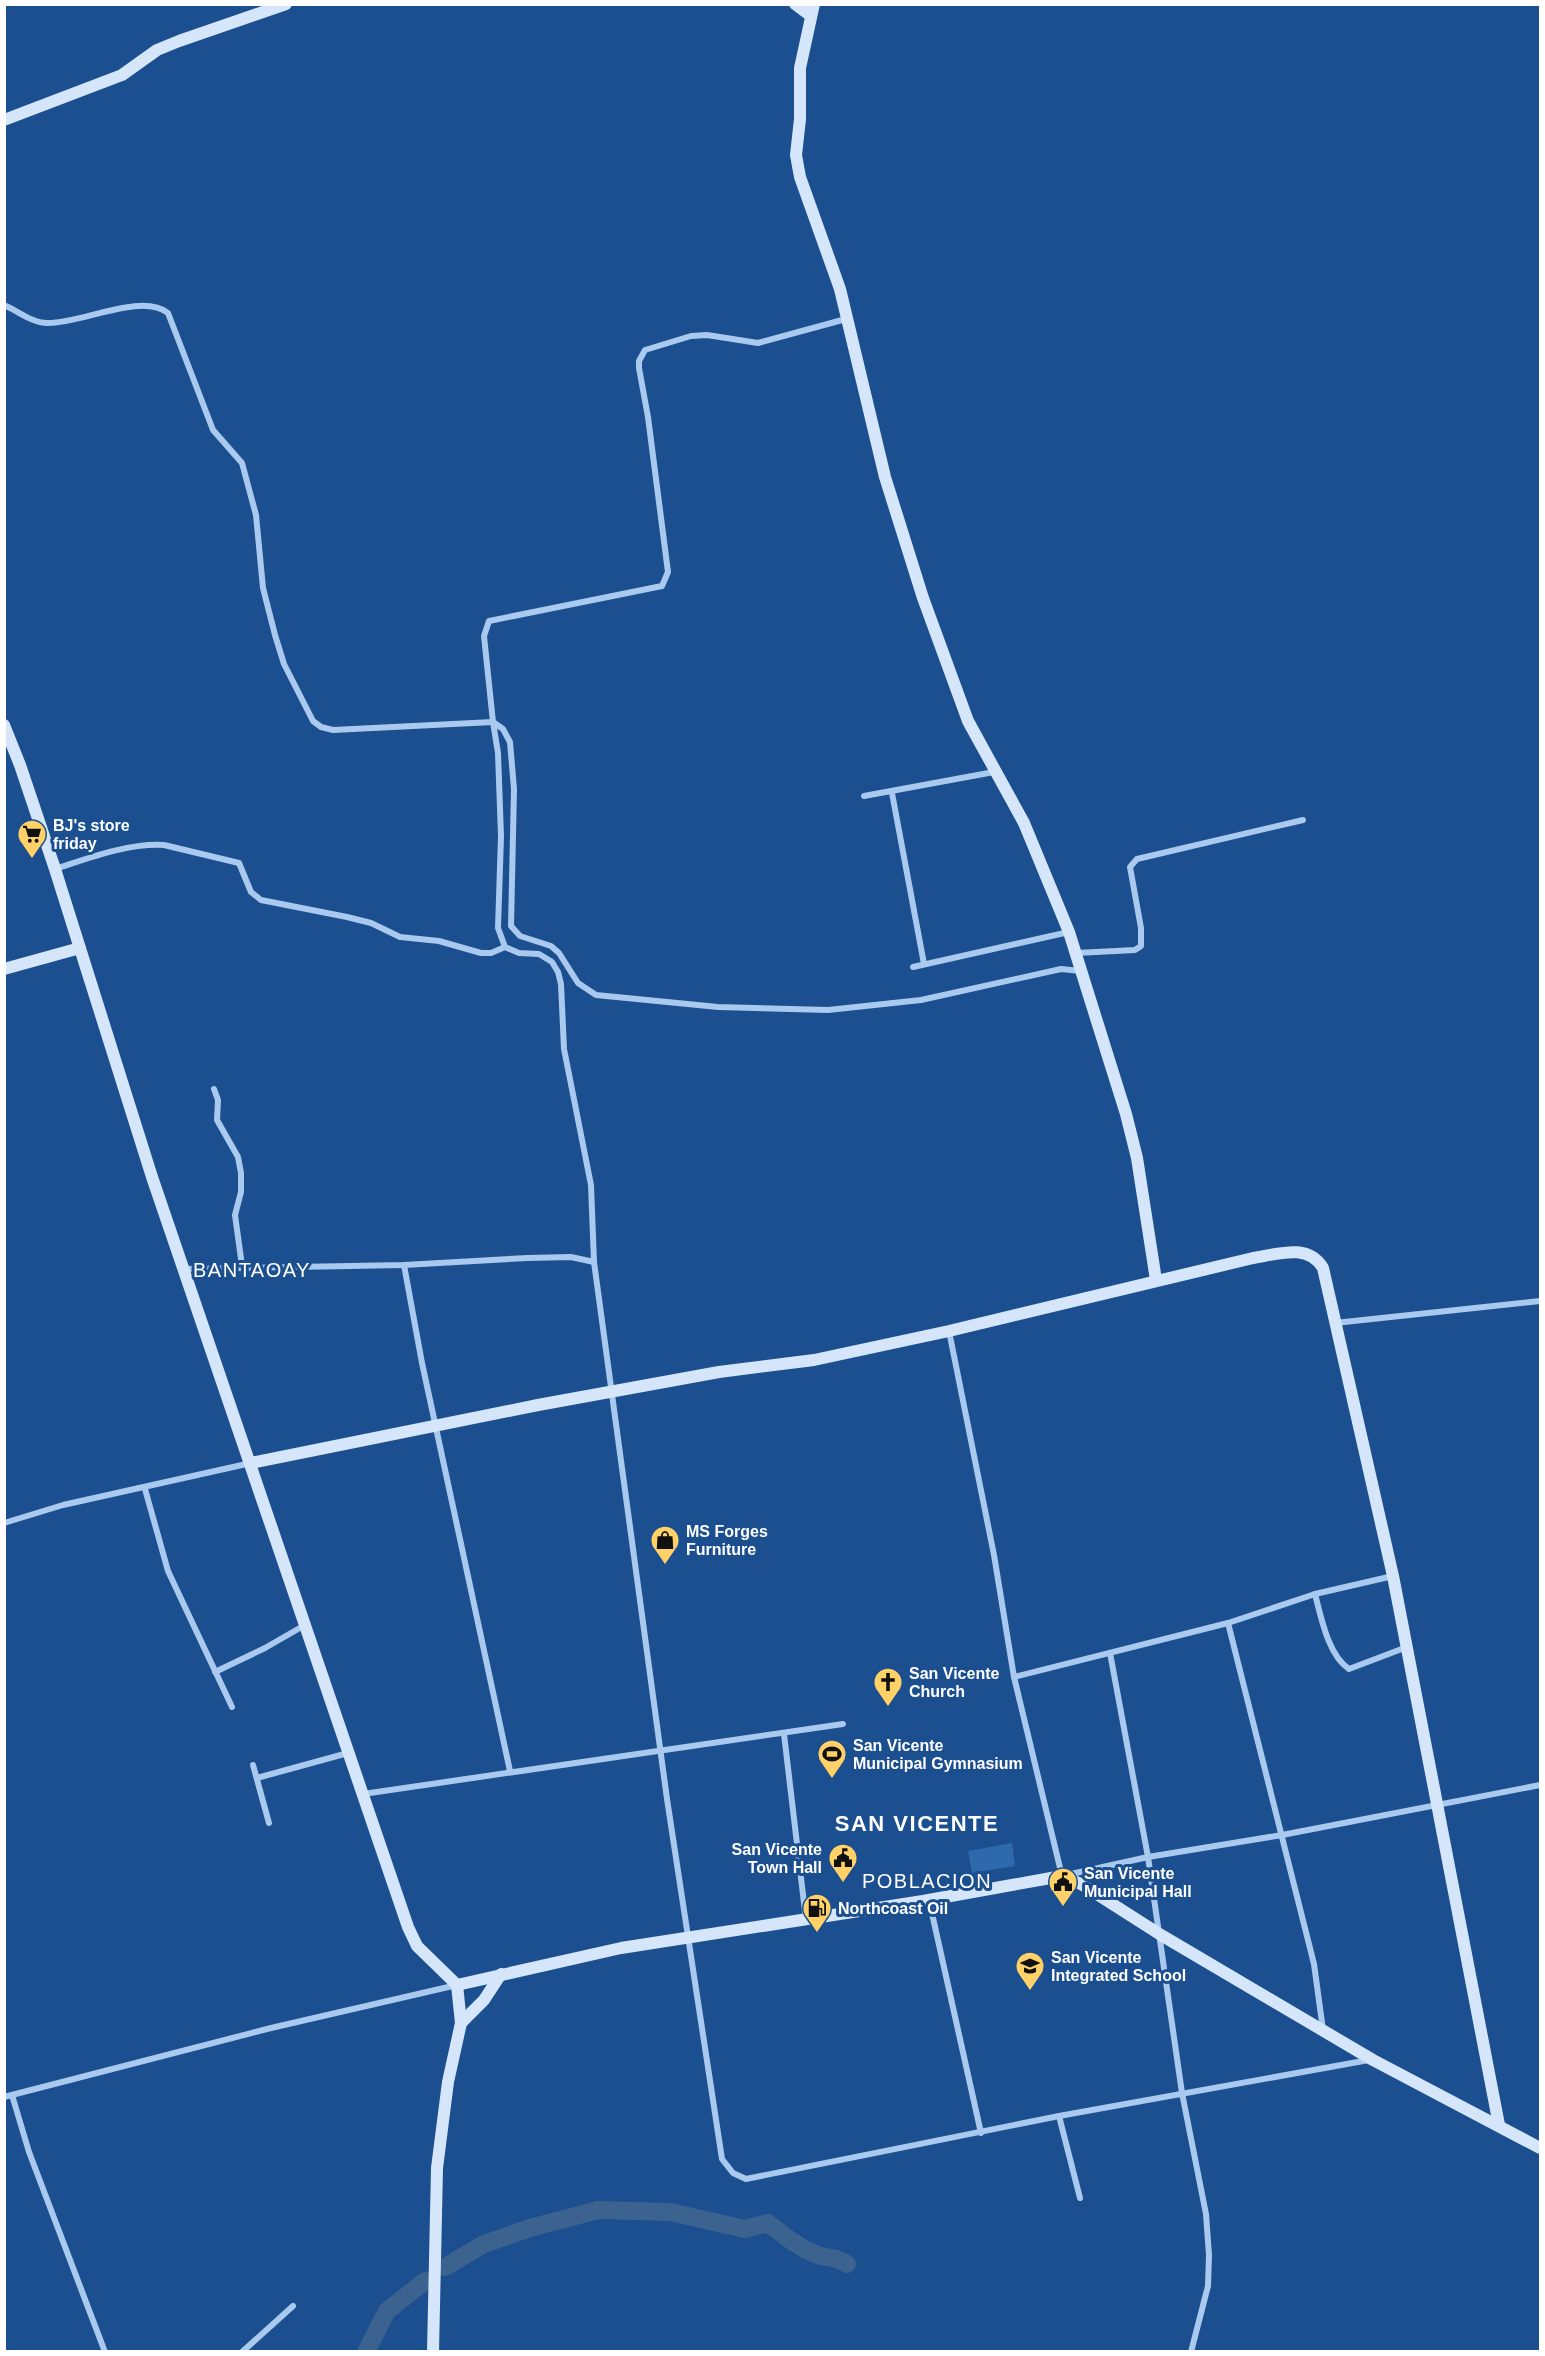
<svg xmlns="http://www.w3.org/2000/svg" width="1545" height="2356" viewBox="0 0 1545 2356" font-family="Arial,sans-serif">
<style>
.pitch{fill:#2e69ad}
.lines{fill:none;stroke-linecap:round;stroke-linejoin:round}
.river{stroke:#3c6290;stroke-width:18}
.street{stroke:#a9c9ee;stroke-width:6}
.secondary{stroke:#d6e6fa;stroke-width:12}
.labels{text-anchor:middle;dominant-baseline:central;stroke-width:6;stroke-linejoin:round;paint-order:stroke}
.poi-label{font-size:16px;font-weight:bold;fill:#fff;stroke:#1b4f8f;text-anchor:start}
.quarter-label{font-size:20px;letter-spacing:1.5px;fill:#fff;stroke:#1b4f8f}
.district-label{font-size:22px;font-weight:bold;letter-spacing:1.5px;fill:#fff;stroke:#1b4f8f}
</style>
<rect width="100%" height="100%" fill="#1b4f8f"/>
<path class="pitch" d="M1012,1843L1015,1866L972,1873L968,1851Z"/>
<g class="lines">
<g class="river">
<path d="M445,2267L484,2244L530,2228L598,2210L670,2212L745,2229L768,2223C782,2234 804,2252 821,2256C834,2259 833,2256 847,2264"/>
<path d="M366,2352L387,2311L425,2281"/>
</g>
<g class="street">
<path d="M4,305C18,311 32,323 47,323C81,324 141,292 168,313L213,430L242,463L256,515L263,588L275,635L284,664L313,721L321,727L333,730L493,722L484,636L489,621L662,586L668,572L648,417L639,368V361L645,350L691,336L707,335L758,343L846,319"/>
<path d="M493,722L498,753L501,836L498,928L505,947L519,953L539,954L552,962L558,972L561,984L564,1049L591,1185L594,1262L667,1799L722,2159L733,2173L746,2179L1059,2116L1369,2060"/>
<path d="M493,722L503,729L510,742L514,789L511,926L520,936L551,946L559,953L578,983L596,995L718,1007L828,1010L921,1000L1061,969L1081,971"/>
<path d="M892,793L924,964"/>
<path d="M864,796L994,772"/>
<path d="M55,869C89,858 128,843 164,845L239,863L251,892L261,900L347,917L371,923L400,937L439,941L481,953H491L505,947"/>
<path d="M1076,953L1135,950L1141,946V928L1130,867L1137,859L1303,820"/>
<path d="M913,967L1069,932"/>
<path d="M214,1089L218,1100L217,1120L238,1157L241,1173V1192L235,1215L242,1266"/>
<path d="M404,1265L422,1363L510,1771"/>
<path d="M183,1269L404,1265L527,1258L571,1257L594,1262"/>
<path d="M1335,1323L1540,1301"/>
<path d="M949,1331L994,1555L1014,1677L1062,1876L1148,1857L1282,1835L1540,1785"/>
<path d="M145,1489L168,1571L232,1707"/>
<path d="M4,1523L63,1505L251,1463"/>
<path d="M1315,1594C1321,1617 1328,1655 1349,1669L1407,1647"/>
<path d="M1228,1623L1314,1964L1323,2030"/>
<path d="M1110,1653L1148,1857L1182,2093L1206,2214L1209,2255L1208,2286L1191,2352"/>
<path d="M215,1672L265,1648L305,1625"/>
<path d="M1014,1677L1228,1623L1315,1594L1393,1576"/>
<path d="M784,1734L806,1920"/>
<path d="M253,1765L269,1823"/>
<path d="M257,1778L348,1753"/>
<path d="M363,1794L843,1724"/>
<path d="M929,1900L981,2133"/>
<path d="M12,2095L29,2152L105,2352"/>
<path d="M4,2097L271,2028L457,1985"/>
<path d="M1059,2116L1080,2198"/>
<path d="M242,2352L293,2306"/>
</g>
<g class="secondary">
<path d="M795,4L811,16"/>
<path d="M814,4L800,68V119L796,155L800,177L840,289L885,477L923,598L968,721L1024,823L1069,932L1126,1114L1137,1158L1156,1280"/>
<path d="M4,120L122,75L157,50L179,41L286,4"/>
<path d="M4,725L20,765L55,869L152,1177L408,1927L417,1946L457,1985L461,2023L448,2082L437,2168L433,2352"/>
<path d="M4,969L80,948"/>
<path d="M251,1463L538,1405L719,1372L814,1360L949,1331L1253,1258C1278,1254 1308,1243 1323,1268L1393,1576L1499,2125"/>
<path d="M457,1985L621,1948L923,1901L1062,1876L1081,1884L1161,1935L1373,2060L1540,2148"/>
<path d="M461,2023L484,2000L501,1974"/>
</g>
</g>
<defs>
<g id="supermarket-pin" transform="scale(1.5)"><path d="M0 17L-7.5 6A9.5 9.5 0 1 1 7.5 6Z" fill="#ffd166" stroke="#1b4f8f"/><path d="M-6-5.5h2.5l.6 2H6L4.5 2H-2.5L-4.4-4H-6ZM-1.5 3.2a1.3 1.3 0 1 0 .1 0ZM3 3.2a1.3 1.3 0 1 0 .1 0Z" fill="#111"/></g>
<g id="shop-pin" transform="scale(1.5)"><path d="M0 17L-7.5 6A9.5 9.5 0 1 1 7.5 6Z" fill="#ffd166" stroke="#1b4f8f"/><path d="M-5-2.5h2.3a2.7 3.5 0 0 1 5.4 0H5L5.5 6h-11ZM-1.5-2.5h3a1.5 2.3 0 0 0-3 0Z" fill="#111"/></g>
<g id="church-pin" transform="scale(1.5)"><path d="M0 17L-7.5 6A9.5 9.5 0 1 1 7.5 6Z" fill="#ffd166" stroke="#1b4f8f"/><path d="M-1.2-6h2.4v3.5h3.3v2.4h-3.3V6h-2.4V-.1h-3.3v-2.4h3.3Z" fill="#111"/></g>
<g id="stadium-pin" transform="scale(1.5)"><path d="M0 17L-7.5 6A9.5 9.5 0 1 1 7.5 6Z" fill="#ffd166" stroke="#1b4f8f"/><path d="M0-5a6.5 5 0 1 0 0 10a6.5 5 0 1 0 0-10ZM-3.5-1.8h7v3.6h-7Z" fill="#111"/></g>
<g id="civic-pin" transform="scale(1.5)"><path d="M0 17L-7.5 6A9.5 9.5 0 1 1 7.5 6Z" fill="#ffd166" stroke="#1b4f8f"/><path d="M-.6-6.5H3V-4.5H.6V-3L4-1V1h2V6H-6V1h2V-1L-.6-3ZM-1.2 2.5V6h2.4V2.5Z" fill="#111"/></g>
<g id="fuel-pin" transform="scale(1.5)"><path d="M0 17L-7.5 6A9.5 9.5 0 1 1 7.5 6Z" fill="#ffd166" stroke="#1b4f8f"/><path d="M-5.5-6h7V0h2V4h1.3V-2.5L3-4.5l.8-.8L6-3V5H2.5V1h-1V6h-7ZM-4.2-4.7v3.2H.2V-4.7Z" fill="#111"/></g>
<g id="school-pin" transform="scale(1.5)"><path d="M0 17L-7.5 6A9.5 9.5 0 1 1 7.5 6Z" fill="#ffd166" stroke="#1b4f8f"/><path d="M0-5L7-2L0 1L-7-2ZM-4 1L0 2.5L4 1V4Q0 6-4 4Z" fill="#111"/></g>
</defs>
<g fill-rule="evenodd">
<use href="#supermarket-pin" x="32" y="834"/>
<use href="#shop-pin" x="665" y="1540"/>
<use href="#church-pin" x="888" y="1682"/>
<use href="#stadium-pin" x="832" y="1754"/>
<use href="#civic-pin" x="843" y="1858"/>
<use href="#civic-pin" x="1063" y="1882"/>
<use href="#fuel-pin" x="817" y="1908"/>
<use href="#school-pin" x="1030" y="1966"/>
</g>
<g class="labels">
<g class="poi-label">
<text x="53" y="825">BJ's store<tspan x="53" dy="18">friday</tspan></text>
<text x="686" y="1531">MS Forges<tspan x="686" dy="18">Furniture</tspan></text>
<text x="909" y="1673">San Vicente<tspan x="909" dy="18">Church</tspan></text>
<text x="853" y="1745">San Vicente<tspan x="853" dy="18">Municipal Gymnasium</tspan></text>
<text x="822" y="1849" text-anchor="end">San Vicente<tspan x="822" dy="18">Town Hall</tspan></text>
<text x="1084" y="1873">San Vicente<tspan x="1084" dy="18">Municipal Hall</tspan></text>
<text x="838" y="1908">Northcoast Oil</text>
<text x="1051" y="1957">San Vicente<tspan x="1051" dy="18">Integrated School</tspan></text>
</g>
<g class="quarter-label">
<text x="252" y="1270">BANTAOAY</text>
<text x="927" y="1881">POBLACION</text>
</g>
<g class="district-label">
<text x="917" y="1823">SAN VICENTE</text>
</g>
</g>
<rect width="1545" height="2356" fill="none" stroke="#ffffff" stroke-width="12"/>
</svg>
